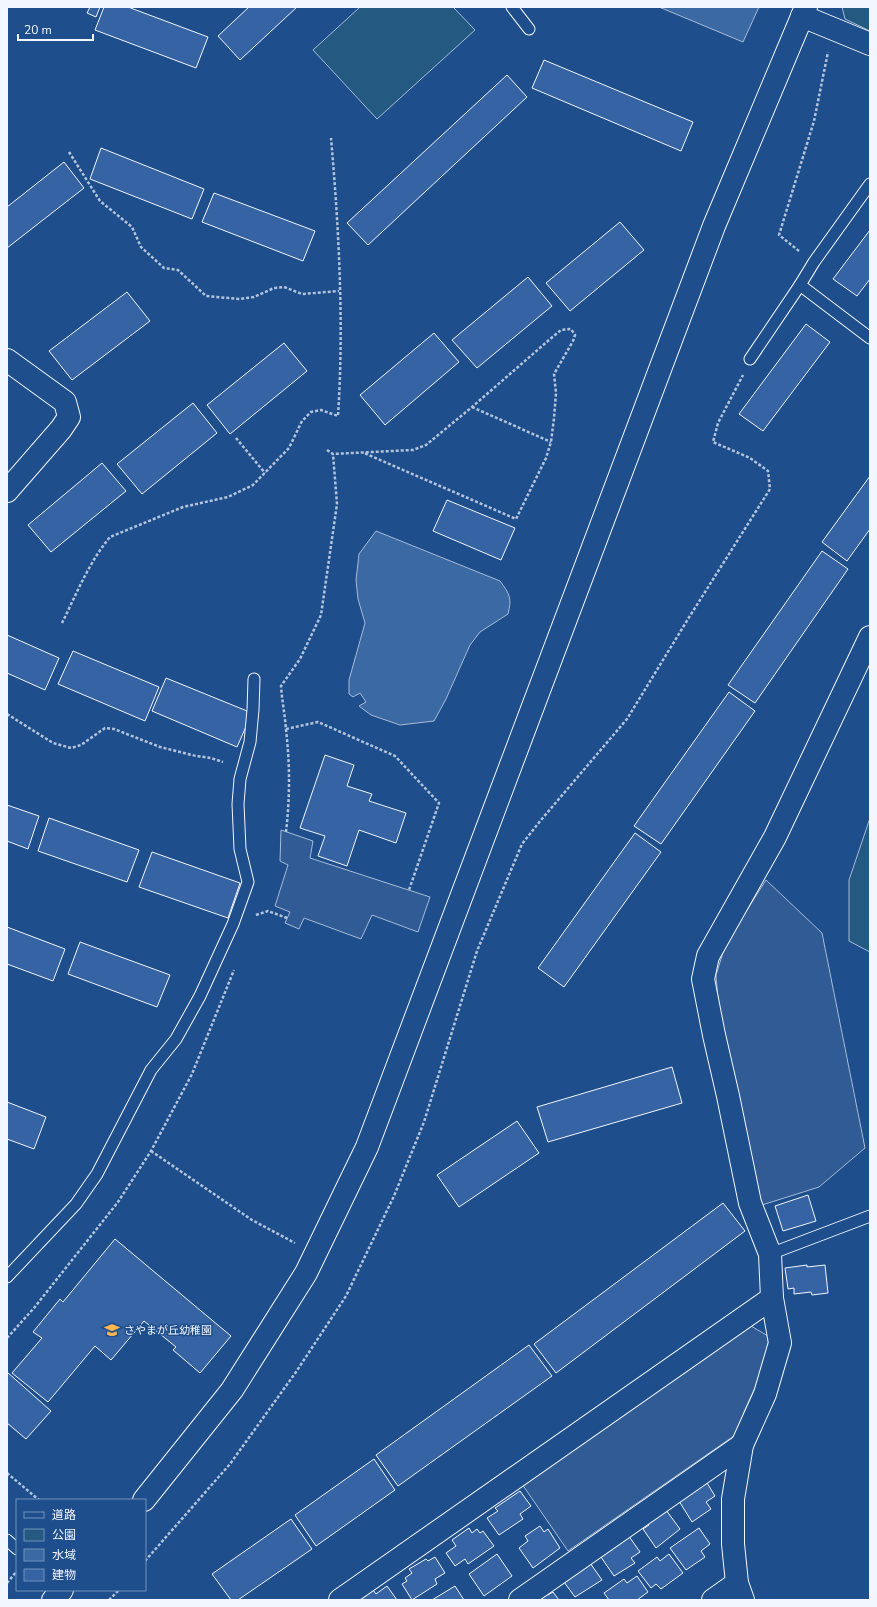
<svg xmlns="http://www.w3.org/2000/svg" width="877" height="1607" viewBox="0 0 877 1607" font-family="'Nunito Sans','Noto Sans JP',sans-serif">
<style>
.green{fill:#245a82;stroke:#a8bbd7}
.parking{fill:#305b95;stroke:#a8bbd7}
.water{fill:#3b69a3;stroke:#a8bbd7}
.building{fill:#3563a3;stroke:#f2f6ff}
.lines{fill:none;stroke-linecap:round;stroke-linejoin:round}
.lane-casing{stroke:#f2f6ff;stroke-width:13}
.street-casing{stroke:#f2f6ff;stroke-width:24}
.secondary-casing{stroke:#f2f6ff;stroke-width:24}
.path{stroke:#b3c4dc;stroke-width:2.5;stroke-dasharray:3 2;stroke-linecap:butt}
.lane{stroke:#1f4e8c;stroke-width:11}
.street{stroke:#1f4e8c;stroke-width:22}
.secondary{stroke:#1f4e8c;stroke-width:22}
.labels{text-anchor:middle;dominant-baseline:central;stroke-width:3;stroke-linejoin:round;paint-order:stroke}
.poi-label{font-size:11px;fill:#f2f6ff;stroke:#1f4e8c;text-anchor:start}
</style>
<rect width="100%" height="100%" fill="#1f4e8c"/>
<g class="green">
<path d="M360,7H453L475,30L377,119L313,50Z"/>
<path d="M842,7H870V31L845,19Z"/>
<path d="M870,818V952L849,941V880Z"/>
</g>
<g class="parking">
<path d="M281,830L313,841L310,858L430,897L418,932L372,915L361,939L304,918L299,929L285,923L290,912L275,906L288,865L280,861Z"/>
<path d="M766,880L822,933L865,1148L819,1187L762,1205L720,1023L716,975L726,943Z"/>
<path d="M751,1326L768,1336L769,1357L744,1412L741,1431L568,1551L522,1484Z"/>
</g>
<g class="water">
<path d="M659,7H759L743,42Z"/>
<path d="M376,531L500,581C510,594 512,599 508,614L480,632L470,645L446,699L434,721L400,725L371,715L359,706L366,702L360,693L353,697L349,694V680L365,623L358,599L356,580L359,554Z"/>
</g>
<g class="building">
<path d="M90,7H100L96,17L87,13Z"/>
<path d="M104,7H128L208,37L196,68L95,30Z"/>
<path d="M249,7H297L240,60L218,36Z"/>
<path d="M544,60L693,122L681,151L532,88Z"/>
<path d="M507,75L527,97L368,245L347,223Z"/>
<path d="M101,148L204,189L192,219L90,179Z"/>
<path d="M64,162L84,188L7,248V207Z"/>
<path d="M214,193L315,231L303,261L202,222Z"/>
<path d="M620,222L644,250L570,311L546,283Z"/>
<path d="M870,230V279L857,296L833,279Z"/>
<path d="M528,277L552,306L477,368L452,340Z"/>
<path d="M127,292L150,321L72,380L49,351Z"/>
<path d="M806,324L830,342L763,431L739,414Z"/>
<path d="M434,333L459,362L385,425L360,395Z"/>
<path d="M284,343L307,371L230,434L207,405Z"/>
<path d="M193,403L217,433L142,494L117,464Z"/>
<path d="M102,463L126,491L51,552L28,525Z"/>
<path d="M870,476V529L847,561L822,542Z"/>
<path d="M447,500L515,528L501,560L433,531Z"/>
<path d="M822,551L848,569L755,703L728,685Z"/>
<path d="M7,635L59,658L45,690L7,673Z"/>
<path d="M73,651L159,687L145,721L58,684Z"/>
<path d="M166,678L252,713L237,747L152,711Z"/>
<path d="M729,692L755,711L661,844L634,826Z"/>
<path d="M325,755L354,765L347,786L372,794L369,801L406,813L396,843L359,830L347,866L318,856L325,836L300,828Z"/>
<path d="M7,805L39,816L28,849L7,841Z"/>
<path d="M49,818L139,850L127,882L38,851Z"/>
<path d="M635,833L661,852L564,987L538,968Z"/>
<path d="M152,852L240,883L228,918L139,887Z"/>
<path d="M7,927L65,949L53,981L7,964Z"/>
<path d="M80,942L170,975L157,1007L68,974Z"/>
<path d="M672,1067L682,1103L548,1142L537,1107Z"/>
<path d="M7,1102L46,1117L34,1149L7,1139Z"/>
<path d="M517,1121L539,1153L459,1207L437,1175Z"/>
<path d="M808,1195L816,1221L783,1231L775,1206Z"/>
<path d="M723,1203L745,1231L556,1373L534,1344Z"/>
<path d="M115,1239L231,1336L200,1373L173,1350L176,1347L144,1321L111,1360L95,1346L48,1402L12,1373L42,1338L33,1332L60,1299L63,1302Z"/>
<path d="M807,1265V1267L825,1265L828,1293L812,1295L811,1292L794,1294V1288L788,1289L785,1268Z"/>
<path d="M529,1345L552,1376L398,1486L376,1455Z"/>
<path d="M7,1372L51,1411L26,1439L7,1423Z"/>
<path d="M374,1459L395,1490L316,1546L295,1515Z"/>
<path d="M704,1478L715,1496L706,1502L711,1509L692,1522L679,1501Z"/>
<path d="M520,1491L531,1506L520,1514L523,1519L499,1535L487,1518L498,1511L495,1508Z"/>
<path d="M663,1506L680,1529L656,1548L643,1529L649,1525L645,1519Z"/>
<path d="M291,1519L312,1549L238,1600H231L212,1574Z"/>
<path d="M540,1526L544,1532L548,1529L560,1548L533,1568L519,1548L528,1541L525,1536Z"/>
<path d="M469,1528L472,1533L477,1529L480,1533L483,1531L494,1546L468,1564L465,1559L455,1566L446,1553L456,1546L452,1540Z"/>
<path d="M699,1528L710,1544L701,1551L705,1557L686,1570L670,1548Z"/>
<path d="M626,1532L640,1552L631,1558L635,1563L614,1576L601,1557L608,1552L604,1547Z"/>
<path d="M497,1554L512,1576L484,1596L469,1574Z"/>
<path d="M669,1554L683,1573L661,1589L656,1584L651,1588L638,1571L657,1557L660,1561Z"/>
<path d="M435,1557L445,1573L435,1579L437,1584L412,1600L402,1584L407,1581L405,1578L412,1573L409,1569L426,1559L428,1561Z"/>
<path d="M588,1560L602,1580L575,1597L564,1582Z"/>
<path d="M637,1576L648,1592L637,1600H609L604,1593L624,1579L627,1583Z"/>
<path d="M387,1586L397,1600H360L373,1590L376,1594Z"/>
<path d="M455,1586L464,1600H432Z"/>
<path d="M553,1592L559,1600H535L546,1593L548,1595Z"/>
</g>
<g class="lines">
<g class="lane-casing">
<g id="lane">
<path d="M512,7L529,29"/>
<path d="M800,285L870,338"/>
<path d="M750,359L800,285L814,262L870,184"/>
<path d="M770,1254L870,1216"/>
<path d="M7,1277L76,1204L97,1174L151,1070L176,1039L200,996L233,924L248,882L240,849L238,804L240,779L250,742L253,710L254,679"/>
<path d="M7,1540L17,1549"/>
</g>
</g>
<g class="street-casing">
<g id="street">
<path d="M802,16L870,44"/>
<path d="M340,1600L772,1298"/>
<path d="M520,1600L742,1445"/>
<path d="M713,1600L737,1583"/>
<path d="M743,1600L737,1583L733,1544V1499L742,1445L765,1394L780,1343L772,1298L770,1254L750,1203L728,1096L714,1035L703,979L708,956L775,837L870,637"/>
</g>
</g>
<g class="secondary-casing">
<g id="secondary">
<path d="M7,360L65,402L69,417L61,429L7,491"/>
<path d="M144,1500L232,1390L306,1273L367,1147L714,226L806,7"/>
<path d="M53,1600L62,1590"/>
</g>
</g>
<g class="path">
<path d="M69,152L100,201L132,227L141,247L164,268L178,270L206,296L239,299L254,297L274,288L284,287L302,294L339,291"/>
<path d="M799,251L779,235L814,121L828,52"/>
<path d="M472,407L551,442"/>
<path d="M236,438L265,473"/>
<path d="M327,450L333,454L413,450L426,445L472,407L549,340L561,330L571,329L575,335L573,341L554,374L556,393L554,418L551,442L546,458L516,519L364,453"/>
<path d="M62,623C76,595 89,562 110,537L183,507L228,497L253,485L289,448L302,421L311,412L321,410L338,416C344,324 339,230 331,138"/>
<path d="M7,714L53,743L71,748L81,745L105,728L114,729L160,747L196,756L211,758L223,762"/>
<path d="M286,729L318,722L395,756L439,803L409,890"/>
<path d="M286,832C290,798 290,764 286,730C285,715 282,701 281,686L300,659L321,615L337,504L333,454"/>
<path d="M256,915L268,911L287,918"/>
<path d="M151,1151L252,1220L295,1243"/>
<path d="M7,1338L34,1308L118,1202L151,1151L192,1074L234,970"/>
<path d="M7,1473L39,1500"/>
<path d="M145,1561L230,1464L296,1372L346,1296L394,1196L424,1122L477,951L522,844L541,820L627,719L688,619L770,489L768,471L750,458L713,442L718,423L743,375"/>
<path d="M7,1583L17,1571"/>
<path d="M109,1600L119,1590"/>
</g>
<use href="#lane" class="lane"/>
<use href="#street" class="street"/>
<use href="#secondary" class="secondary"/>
</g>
<defs>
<g id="school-bare" transform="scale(1.2)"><path d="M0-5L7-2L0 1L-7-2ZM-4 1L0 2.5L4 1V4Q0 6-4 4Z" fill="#ffb74d" stroke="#1f4e8c" stroke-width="2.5" paint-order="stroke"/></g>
</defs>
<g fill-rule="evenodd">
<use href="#school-bare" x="112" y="1330"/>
</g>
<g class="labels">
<g class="poi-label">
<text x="124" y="1330">さやまが丘幼稚園</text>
</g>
</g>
<rect width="877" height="1607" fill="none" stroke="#f2f6ff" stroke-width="16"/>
<rect x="16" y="1499" width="130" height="92" fill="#1f4e8c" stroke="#7391ba"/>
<rect x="24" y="1512" width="20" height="6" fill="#1f4e8c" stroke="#7391ba"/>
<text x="52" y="1519" font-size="12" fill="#f2f6ff">道路</text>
<rect x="24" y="1529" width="20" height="12" fill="#245a82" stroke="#7391ba"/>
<text x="52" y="1539" font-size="12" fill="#f2f6ff">公園</text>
<rect x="24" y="1549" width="20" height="12" fill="#3b69a3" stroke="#7391ba"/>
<text x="52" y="1559" font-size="12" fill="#f2f6ff">水域</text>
<rect x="24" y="1569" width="20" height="12" fill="#3563a3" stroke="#7391ba"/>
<text x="52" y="1579" font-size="12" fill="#f2f6ff">建物</text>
<path d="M18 34v6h75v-6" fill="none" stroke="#f2f6ff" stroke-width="2"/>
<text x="24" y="34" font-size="12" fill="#f2f6ff" stroke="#1f4e8c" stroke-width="3" paint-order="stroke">20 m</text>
</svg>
